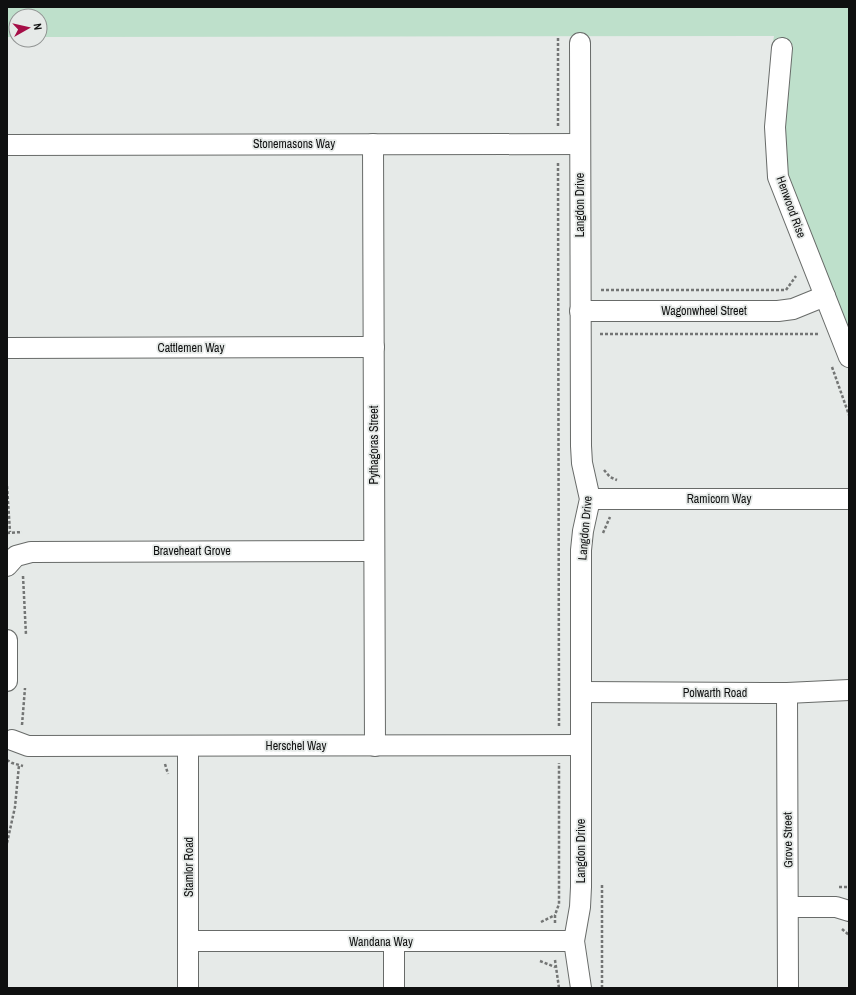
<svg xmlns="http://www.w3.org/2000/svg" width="856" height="995" viewBox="0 0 856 995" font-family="'Archivo Narrow',sans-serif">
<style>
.green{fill:#bee0cb}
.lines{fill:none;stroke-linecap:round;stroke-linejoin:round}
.minor-casing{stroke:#686b69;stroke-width:22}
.path{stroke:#737574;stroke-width:2.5;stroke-dasharray:3 2;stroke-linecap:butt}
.minor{stroke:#fff;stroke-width:20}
.labels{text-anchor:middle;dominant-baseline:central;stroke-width:3.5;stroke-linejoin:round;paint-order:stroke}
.street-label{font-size:12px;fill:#0f1010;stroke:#e6eae8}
</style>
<rect width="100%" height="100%" fill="#e6eae8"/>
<path class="green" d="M7,7H849V331L790,183C781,137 787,90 793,45L773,42L774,36L40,37V16H16V37H7Z"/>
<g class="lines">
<g class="minor-casing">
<g id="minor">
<path d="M580,43L581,446L582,463L590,499L583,531L581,550V887L580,907L574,941L581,988"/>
<path d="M782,48L775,127L778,177L849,357"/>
<path d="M373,144L375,746"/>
<path d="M7,145L580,144"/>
<path d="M580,311H778L793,309L825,296"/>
<path d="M7,348L374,347"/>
<path d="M590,499H849"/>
<path d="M7,566L16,556L31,552L374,551"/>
<path d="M7,640V681"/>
<path d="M581,692L787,693L849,690"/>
<path d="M787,693L788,988"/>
<path d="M12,740L28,746L580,745"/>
<path d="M188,746V988"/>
<path d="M789,907H836L849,911"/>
<path d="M188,941H574"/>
<path d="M394,988V942"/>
</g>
</g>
<g class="path">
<path d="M558,126V38"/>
<path d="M558,163L559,728"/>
<path d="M601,290H786L796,276"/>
<path d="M600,334H820"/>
<path d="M832,367L849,415"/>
<path d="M604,470L610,477L617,480"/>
<path d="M7,486L10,532"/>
<path d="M7,533L22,532"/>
<path d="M603,533L610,517"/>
<path d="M23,576L26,635"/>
<path d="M22,725L25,688"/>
<path d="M7,760L12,763L23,766"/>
<path d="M165,764L168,774"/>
<path d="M7,843L15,807L19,765"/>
<path d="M602,885V988"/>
<path d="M839,887H849"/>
<path d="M541,922L555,915"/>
<path d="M555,923V915L559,904V763"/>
<path d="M842,929L849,935"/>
<path d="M555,960L559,988"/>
<path d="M540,961L555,967"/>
</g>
<use href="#minor" class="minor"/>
</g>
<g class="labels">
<g class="street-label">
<text x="294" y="144">Stonemasons Way</text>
<text transform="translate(580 205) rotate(-90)">Langdon Drive</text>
<text transform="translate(791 207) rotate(70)">Henwood Rise</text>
<text x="704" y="311">Wagonwheel Street</text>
<text x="191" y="348">Cattlemen Way</text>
<text transform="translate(374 445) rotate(-90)">Pythagoras Street</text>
<text x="719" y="499">Ramicorn Way</text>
<text transform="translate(585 528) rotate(-85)">Langdon Drive</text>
<text x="192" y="551">Braveheart Grove</text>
<text x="715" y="693">Polwarth Road</text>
<text x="296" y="746">Herschel Way</text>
<text transform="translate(788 840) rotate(-91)">Grove Street</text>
<text transform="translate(581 851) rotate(-90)">Langdon Drive</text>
<text transform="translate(189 867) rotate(-90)">Stamlor Road</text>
<text x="381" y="942">Wandana Way</text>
</g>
</g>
<rect width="856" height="995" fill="none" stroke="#0f1010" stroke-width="16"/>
<g transform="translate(28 28) rotate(82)"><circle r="19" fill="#e6eae8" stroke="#909392"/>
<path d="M0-3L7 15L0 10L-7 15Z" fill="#a50e47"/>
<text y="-6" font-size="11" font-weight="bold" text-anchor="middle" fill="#0f1010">N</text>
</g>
</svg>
